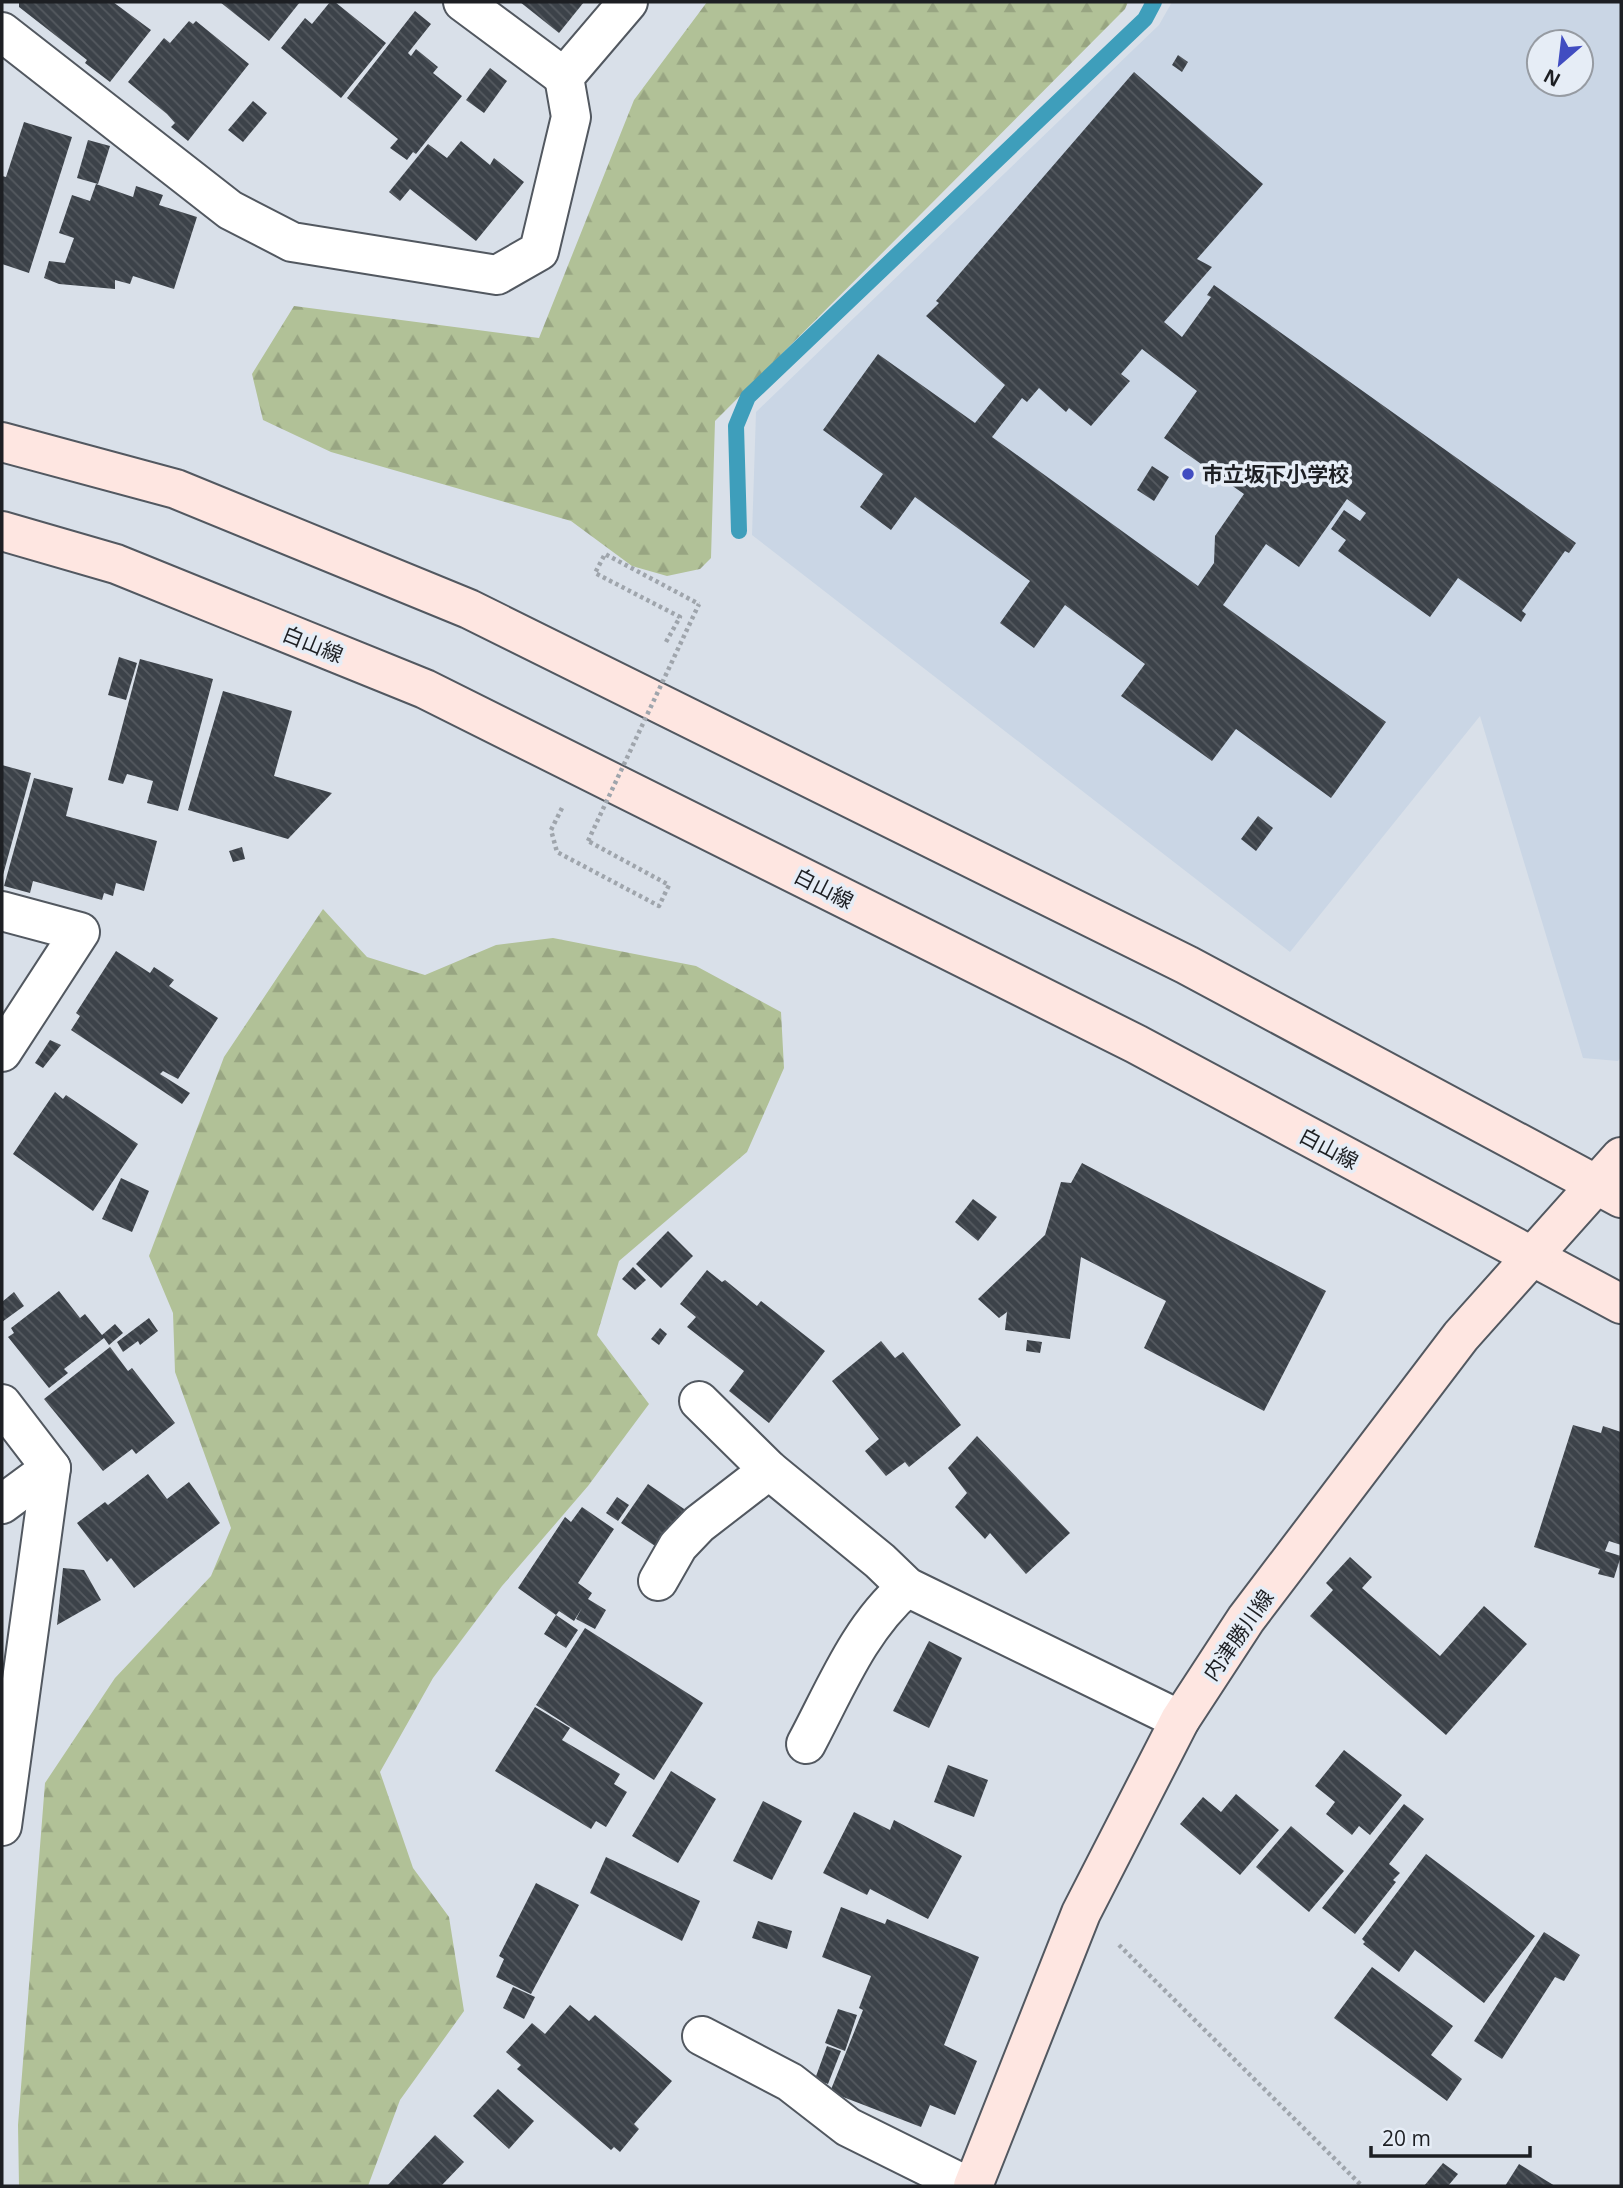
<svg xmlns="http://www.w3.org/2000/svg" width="1623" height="2188" viewBox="0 0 1623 2188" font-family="'Open Sans','Noto Sans JP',sans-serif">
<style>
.built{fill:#cad6e5;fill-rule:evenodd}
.forest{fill:url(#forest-firs)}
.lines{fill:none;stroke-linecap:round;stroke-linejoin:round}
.stream{stroke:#3e9ebb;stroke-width:16}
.building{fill:url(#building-back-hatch);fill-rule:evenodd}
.street-casing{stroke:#525860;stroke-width:42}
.secondary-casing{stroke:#525860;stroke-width:42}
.path{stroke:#9fa5ac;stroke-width:4.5;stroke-dasharray:3.5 3.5;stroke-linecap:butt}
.street{stroke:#fff;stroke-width:38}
.secondary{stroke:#fee6e1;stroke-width:38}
.path-bridge{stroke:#9fa5ac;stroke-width:4.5;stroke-dasharray:3.5 3.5;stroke-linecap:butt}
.poi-dot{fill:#414dc1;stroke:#e6edf6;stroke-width:2.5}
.labels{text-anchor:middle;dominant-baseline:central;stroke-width:7;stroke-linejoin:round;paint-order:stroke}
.poi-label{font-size:21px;font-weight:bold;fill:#1d1f23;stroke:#e6edf6;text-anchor:start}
.street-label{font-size:21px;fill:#1d1f23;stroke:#e6edf6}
</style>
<defs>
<pattern id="forest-firs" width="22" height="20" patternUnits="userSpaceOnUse" patternTransform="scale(1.75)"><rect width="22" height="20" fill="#b1c197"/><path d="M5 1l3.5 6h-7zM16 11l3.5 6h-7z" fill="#98a582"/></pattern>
<pattern id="building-back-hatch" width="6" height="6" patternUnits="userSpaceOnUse" patternTransform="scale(1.75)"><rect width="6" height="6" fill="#3c4249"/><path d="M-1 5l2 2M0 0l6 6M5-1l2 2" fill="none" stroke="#555a60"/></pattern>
</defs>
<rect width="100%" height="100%" fill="#d9e0e9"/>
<path class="built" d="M1172,2H1621V1057L1618,1061L1583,1058L1480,716L1290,952L752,535L756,412L1159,25ZM1539,42H1581V84H1539Z"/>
<g class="forest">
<path d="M707,2H1128L1125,9L715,421L711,558L700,569L667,576L632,566L571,521L331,452L263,420L252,374L294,306L539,338L634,100Z"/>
<path d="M323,909L367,957L425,975L496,945L553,938L696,966L781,1012L784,1068L747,1152L619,1261L597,1335L649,1404L588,1486L502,1586L433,1678L380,1772L413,1868L449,1917L464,2011L400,2100L368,2186H19L18,2125L45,1783L115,1678L211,1576L231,1528L175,1372L173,1313L149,1256L224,1057Z"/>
</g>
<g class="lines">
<path class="stream" d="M739,531L736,426L748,397L1145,19L1154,2"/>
</g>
<g class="building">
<path d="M19,2H113L151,30L110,82L85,63L87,60L19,7Z"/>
<path d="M220,2H300L269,41Z"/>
<path d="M330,2H335L386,43L341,98L281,48L305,18L312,24Z"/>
<path d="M520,2H584L559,33Z"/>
<path d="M415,11L431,24L408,53L411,56L416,49L438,67L433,73L462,96L416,154L413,152L407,160L390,148L398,139L347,98Z"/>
<path d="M189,21L193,24L196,21L249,64L188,141L171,127L175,123L167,114L128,82L164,38L170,43Z"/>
<path d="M1178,55L1188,62L1182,72L1172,65Z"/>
<path d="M490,68L507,81L484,113L466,100Z"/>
<path d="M1134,72L1263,184L1197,259L1212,267L1164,322L1182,337L1211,297L1207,295L1214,285L1576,543L1569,553L1565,551L1522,611L1526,614L1521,622L1458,578L1430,617L1338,551L1346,540L1331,529L1344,510L1360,521L1366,513L1347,499L1299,567L1266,544L1223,605L1386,722L1331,798L1236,729L1212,761L1121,696L1145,664L1065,605L1034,648L1000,623L1030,581L915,497L891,530L860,507L883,474L823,430L878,354L975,423L1005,385L926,316L939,303L936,301ZM1142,349L1197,391L1164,438L1244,494L1215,536L1214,563L1198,586L992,437L1022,398L1027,402L1039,388L1066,412L1069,408L1091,426L1130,381L1121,374Z"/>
<path d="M253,101L267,113L243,142L228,130Z"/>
<path d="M24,122L72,137L29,273L2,264V176L6,177Z"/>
<path d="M88,140L110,146L98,184L77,178Z"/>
<path d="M461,141L490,165L494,158L524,182L476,241L410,189L400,201L389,192L428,144L447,158Z"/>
<path d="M96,184L133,197L136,186L163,195L159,205L197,217L174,289L133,276L130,284L115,280V289L59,284L44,278L49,261L65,263L74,238L59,233L72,195L90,201Z"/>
<path d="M1152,466L1169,477L1154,501L1137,490Z"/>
<path d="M119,657L137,663L126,700L108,695Z"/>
<path d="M140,659L213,679L178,811L147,803L153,781L127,774L123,784L108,780Z"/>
<path d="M223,691L292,711L274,776L332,793L288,839L188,810Z"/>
<path d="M2,765L31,773L3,875H2Z"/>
<path d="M34,778L73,788L66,816L157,841L144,891L116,883L113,896L104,893L102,900L33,881L30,893L4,886Z"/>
<path d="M1258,816L1273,828L1256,851L1241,839Z"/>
<path d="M242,847L245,859L233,862L229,851Z"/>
<path d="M116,951L150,973L154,967L174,980L169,986L218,1018L178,1079L163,1071L160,1074L190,1093L182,1104L71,1030L80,1016L76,1013Z"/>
<path d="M50,1040L61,1045L43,1068L35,1063Z"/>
<path d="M55,1092L63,1099L66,1095L138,1144L93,1211L13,1154Z"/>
<path d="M1082,1163L1326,1291L1264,1411L1144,1348L1166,1301L1081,1257L1070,1339L1005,1330L1007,1312L999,1318L978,1299L1045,1235L1061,1182L1071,1183Z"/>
<path d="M121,1178L149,1191L132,1232L102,1219Z"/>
<path d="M973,1199L997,1217L978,1241L955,1222Z"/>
<path d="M668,1231L693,1256L661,1288L636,1264Z"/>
<path d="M633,1267L646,1280L635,1290L622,1279Z"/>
<path d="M707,1270L722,1282L725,1280L757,1306L761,1301L825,1351L769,1423L729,1391L744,1371L687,1327L696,1317L680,1304Z"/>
<path d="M59,1291L80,1318L85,1314L102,1335L115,1324L123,1333L109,1345L104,1338L64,1369L68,1373L49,1388L8,1337L14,1333L11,1328Z"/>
<path d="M14,1292L24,1306L2,1322V1302Z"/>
<path d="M149,1318L158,1331L140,1345L138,1341L123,1352L117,1342Z"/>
<path d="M660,1328L667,1334L659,1345L651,1339Z"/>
<path d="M1027,1340L1042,1342L1040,1353L1026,1351Z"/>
<path d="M881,1341L895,1358L903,1352L961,1425L909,1467L905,1462L886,1476L865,1451L879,1439L832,1381Z"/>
<path d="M110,1347L128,1371L132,1368L175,1423L136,1454L132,1449L103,1471L44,1399Z"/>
<path d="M1573,1425L1601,1433L1603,1426L1621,1432V1545L1609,1541L1605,1551L1621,1556L1614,1578L1598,1574L1600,1569L1534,1547Z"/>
<path d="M977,1436L1070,1533L1026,1574L990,1533L985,1539L955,1507L967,1493L948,1468Z"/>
<path d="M148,1474L167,1499L189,1482L220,1523L134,1588L111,1558L107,1562L77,1523L105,1502L108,1505Z"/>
<path d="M648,1484L687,1511L661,1550L621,1523Z"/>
<path d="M617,1497L629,1505L618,1521L606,1513Z"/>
<path d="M582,1507L614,1529L578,1583L592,1593L588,1599L606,1610L595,1629L576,1619L582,1608L574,1621L559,1611L556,1615L578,1630L566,1648L544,1634L556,1615L518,1588L565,1517L571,1522Z"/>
<path d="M1350,1557L1372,1577L1362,1588L1440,1656L1484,1606L1527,1644L1446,1735L1310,1616L1333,1590L1326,1583Z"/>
<path d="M63,1568L84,1570L101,1600L57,1625Z"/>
<path d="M585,1628L703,1703L654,1780L536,1705Z"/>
<path d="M929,1641L962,1658L929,1728L893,1711Z"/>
<path d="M535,1707L570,1728L562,1740L620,1774L614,1784L627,1792L606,1827L596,1821L591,1829L495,1771Z"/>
<path d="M1344,1750L1402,1795L1370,1835L1359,1826L1352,1835L1326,1814L1335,1802L1315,1786Z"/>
<path d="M948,1765L988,1780L974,1817L934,1802Z"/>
<path d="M671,1771L716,1799L678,1863L632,1836Z"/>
<path d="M1236,1794L1279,1830L1240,1875L1180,1824L1203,1797L1221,1812Z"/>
<path d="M763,1801L802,1821L772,1880L733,1861Z"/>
<path d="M1404,1804L1424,1819L1389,1864L1400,1873L1393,1880L1396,1882L1355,1934L1322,1908Z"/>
<path d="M854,1812L890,1830L894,1820L962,1856L928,1919L870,1889L867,1895L823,1873Z"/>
<path d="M1291,1826L1344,1871L1309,1912L1256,1867Z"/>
<path d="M1426,1854L1535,1936L1484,2003L1415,1950L1399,1972L1363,1944L1365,1942L1362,1939Z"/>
<path d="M606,1857L700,1901L682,1941L590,1893Z"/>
<path d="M536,1883L579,1905L531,1994L496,1977L504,1959L499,1956Z"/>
<path d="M841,1907L885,1924L887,1919L979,1957L944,2045L977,2061L955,2115L930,2105L921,2127L830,2092L863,2010L859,2008L871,1976L822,1957Z"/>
<path d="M758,1921L792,1931L787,1949L752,1938Z"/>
<path d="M1544,1932L1580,1955L1564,1981L1555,1977L1502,2059L1474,2041Z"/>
<path d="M1372,1967L1453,2026L1431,2055L1462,2079L1447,2101L1334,2018Z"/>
<path d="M513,1987L535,1997L524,2019L503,2008Z"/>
<path d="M570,2005L589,2021L595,2015L672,2081L634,2124L639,2129L620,2152L614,2147L611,2150L517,2069L521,2065L506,2052L532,2023L545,2034Z"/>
<path d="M838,2009L857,2015L845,2051L825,2043Z"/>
<path d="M827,2046L841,2051L828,2084L815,2079Z"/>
<path d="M498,2089L534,2121L509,2149L473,2116Z"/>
<path d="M435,2135L464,2162L441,2186H387Z"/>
<path d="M1443,2163L1458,2174L1448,2186H1424Z"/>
<path d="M1519,2164L1555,2186H1505Z"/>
</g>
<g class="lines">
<g class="street-casing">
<g id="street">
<path d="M463,2L564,77"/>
<path d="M2,32L230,210L292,242L497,275L539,251L571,117L564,77L628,2"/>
<path d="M2,911L80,932L2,1052"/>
<path d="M699,1401L769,1470L880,1561L907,1587L1180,1720"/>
<path d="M2,1404L51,1468L2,1826"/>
<path d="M2,1504L51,1468"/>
<path d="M658,1581L678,1546L699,1524L769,1470"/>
<path d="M806,1744C835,1690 859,1628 907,1587"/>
<path d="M702,2036L790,2082L848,2127L967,2186"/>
</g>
</g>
<g class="secondary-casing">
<g id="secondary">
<path d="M2,442L176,489L469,609L1187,965L1621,1198"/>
<path d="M2,531L116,564L425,689L1136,1044L1621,1304"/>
<path d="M973,2186L1081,1913L1180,1720L1246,1619L1461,1336L1621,1157"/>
</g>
</g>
<g class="path">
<path d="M666,642L680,617L595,573L605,554L699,604"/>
<path d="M562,808L551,830L557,852L659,906L669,885L588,841"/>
<path d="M1119,1945L1362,2186"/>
</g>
<use href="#street" class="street"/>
<use href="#secondary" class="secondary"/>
<path class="path-bridge" d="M588,841L699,604"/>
</g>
<circle class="poi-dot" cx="1188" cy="474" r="7"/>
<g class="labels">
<g class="poi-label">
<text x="1202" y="474">市立坂下小学校</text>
</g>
<g class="street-label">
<text transform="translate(313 644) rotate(22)">白山線</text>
<text transform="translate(824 888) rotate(27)">白山線</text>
<text transform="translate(1329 1148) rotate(28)">白山線</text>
<text transform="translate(1238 1635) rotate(-55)">内津勝川線</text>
</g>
</g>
<rect width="1623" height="2188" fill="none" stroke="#1d1f23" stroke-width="7"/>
<g transform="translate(1560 63) rotate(208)"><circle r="33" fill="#e6edf6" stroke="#969ba2" stroke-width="2"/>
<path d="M0-5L12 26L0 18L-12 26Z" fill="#414dc1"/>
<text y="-10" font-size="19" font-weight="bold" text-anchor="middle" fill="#1d1f23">N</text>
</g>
<path d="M1371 2146v10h159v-10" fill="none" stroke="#1d1f23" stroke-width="3.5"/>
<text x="1382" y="2146" font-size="21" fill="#1d1f23" stroke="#e6edf6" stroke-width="5" paint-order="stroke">20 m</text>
</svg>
